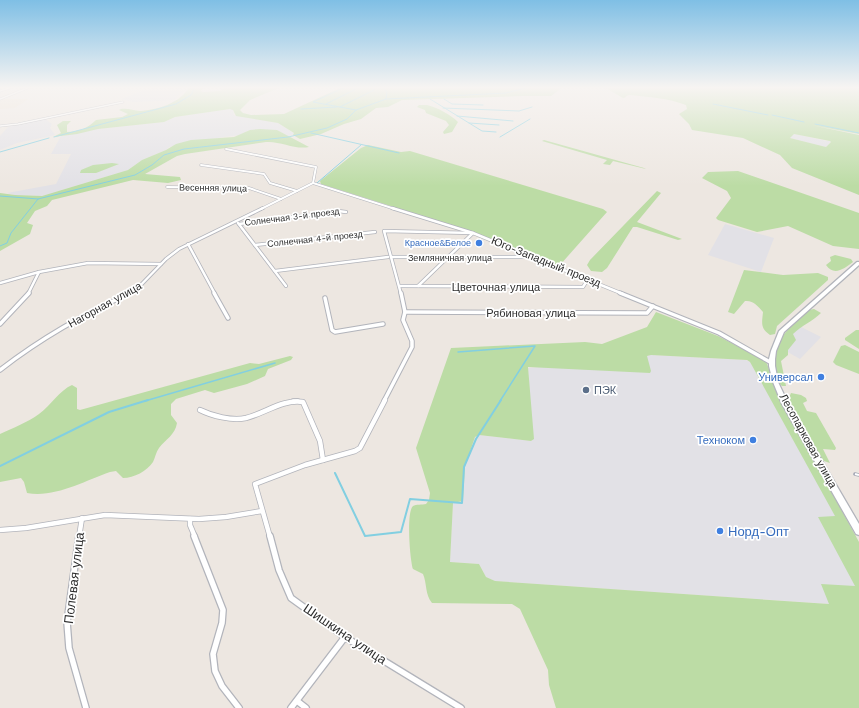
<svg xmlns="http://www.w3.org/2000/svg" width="859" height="708" viewBox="0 0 859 708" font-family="'Work Sans',sans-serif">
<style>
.industrial{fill:#e2e1e6}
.education{fill:#ece2d3}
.green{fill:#bcdca5;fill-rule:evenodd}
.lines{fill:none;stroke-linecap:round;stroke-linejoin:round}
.stream-far2{stroke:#82cfe1;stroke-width:1}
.stream-far1{stroke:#82cfe1;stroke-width:1.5}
.stream{stroke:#82cfe1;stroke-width:2}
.street-far5-casing{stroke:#b2b4bb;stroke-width:2.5}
.street-far4-casing{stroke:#b2b4bb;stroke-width:3}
.street-far3-casing{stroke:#b2b4bb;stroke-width:4}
.street-far2-casing{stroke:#b2b4bb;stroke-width:5.5}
.street-far1-casing{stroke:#b2b4bb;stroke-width:6}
.street-casing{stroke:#b2b4bb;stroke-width:8}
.secondary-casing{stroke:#b2b4bb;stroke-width:2.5}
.street-far5{stroke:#fff;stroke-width:1.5}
.street-far4{stroke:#fff;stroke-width:2}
.street-far3{stroke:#fff;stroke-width:2.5}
.street-far2{stroke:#fff;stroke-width:3.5}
.street-far1{stroke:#fff;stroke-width:4.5}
.street{stroke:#fff;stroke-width:5.5}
.secondary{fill:#fff;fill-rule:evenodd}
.rail-casing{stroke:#a4a8b5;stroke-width:3.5}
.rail{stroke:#fff;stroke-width:2;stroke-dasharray:5.5;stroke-linecap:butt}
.shop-dot{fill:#3f7fe0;stroke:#fff;stroke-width:1.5}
.service-dot{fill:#5c6f8a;stroke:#fff;stroke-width:1.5}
.labels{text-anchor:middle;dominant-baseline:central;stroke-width:3.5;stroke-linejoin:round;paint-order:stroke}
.far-street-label{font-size:9px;fill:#2d2d2d;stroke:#fff}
.far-shop-label{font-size:9px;fill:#366cbe;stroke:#fff;text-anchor:end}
.street-label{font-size:11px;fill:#2d2d2d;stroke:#fff}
.shop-label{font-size:11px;fill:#366cbe;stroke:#fff;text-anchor:end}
.service-label{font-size:11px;fill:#4e5e75;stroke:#fff;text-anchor:start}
.near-shop-label{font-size:13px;fill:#366cbe;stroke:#fff;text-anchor:start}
.near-street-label{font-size:13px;fill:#2d2d2d;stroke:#fff}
</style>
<rect width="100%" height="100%" fill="#ede7e1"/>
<g class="industrial">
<path d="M152,87H185L187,88L174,100L133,102L121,99Z"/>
<path d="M230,109L233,110L234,115L278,123L295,134L288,136L277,130H250L240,135L223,137L169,147L166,150L142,160L128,170L42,196L15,195L7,193L56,184L71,154H51L61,136L98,129L164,122L175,117Z"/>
<path d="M45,119L52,124L50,128L55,135L17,143L0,150V136L8,127Z"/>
<path d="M794,134L827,141H831L826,147L789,138Z"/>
<path d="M725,224L774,238L761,272L708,255Z"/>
<path d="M799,326L821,337L800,359L786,351L791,335Z"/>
<path d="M651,355L746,360L750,362L859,557V606L495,581L486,577L479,564L450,562L453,503H461L463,501L465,466L475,437L479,435L532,441L528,368L647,358V356Z"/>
</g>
<path class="education" d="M3,99H28L15,108L0,109V100Z"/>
<g class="green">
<path d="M189,87H204L201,91L203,92L220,91L224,87H281L250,100L240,110L243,113L251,115L284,114L342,87H563L551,96H522L402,100L388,107L376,108L361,119L344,124L321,134L300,139L293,135L294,133L278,123L236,116L233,110L230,109L175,117L164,122L98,129L77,134L53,137L61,133L57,125L63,121H71L67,125V132C79,132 88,128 96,120L122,117L128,114L119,110L121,109C128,108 134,111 140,111C157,110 181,103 189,87Z"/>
<path d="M604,87H859V134L811,125L859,135V195L792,168L780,155L743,138L692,130L689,124L679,114L687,109L686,105C668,98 649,97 630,95C625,95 627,98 623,98ZM794,134L830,141L831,142L826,147L790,138Z"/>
<path d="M427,105C438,108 450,114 458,122L452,132L444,134L443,132L449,125L446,121L426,113L425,110L417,107L419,105Z"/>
<path d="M260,129L277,130L309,147C295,150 281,141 266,142L185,154L177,156L145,174L180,177L181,180L168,183L133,180L52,200L47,206L35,211L27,223L33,225L30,234L0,251V193L15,195L42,196L128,170L142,160L166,150L176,144L191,140L234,137L250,130Z"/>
<path d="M544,140L644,168L646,169L613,161L610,165L603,164L607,160L542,141Z"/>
<path d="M368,145L401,152L410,151L603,209L607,212L560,265H557L473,232L321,184L320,181L361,148Z"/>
<path d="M112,163L119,164L96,173H80L81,170L93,165Z"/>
<path d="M738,171L859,213V249L833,246L788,226L757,232L718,220L716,218L731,198L727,191L702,178L708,172Z"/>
<path d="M657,191L661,193L637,222L682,239L678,240L637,227H633L607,268L602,272L591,271L587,265L590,260Z"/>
<path d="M835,255L851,259L853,262C845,268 834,277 826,265L831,261L830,257Z"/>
<path d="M744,270L783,275L818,273L828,277V280L777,326L775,334L770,335C760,328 762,323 763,312C758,306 753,300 745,301L734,314L728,312Z"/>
<path d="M814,309L821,313C812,322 802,325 793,334L796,340L788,350V355L781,361L786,386H782C778,383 777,377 776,372C768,343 790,327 809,310Z"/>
<path d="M656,312L718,336L766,361L776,390L859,542V708H556L549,685L548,670L520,609L512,604L432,603C425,595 427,583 423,574L413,569C410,560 406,512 413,506C416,504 422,505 426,504L429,500L430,493L416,448L451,348L585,342L602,344L647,327ZM651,355L747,360L750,362L835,516L818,517L855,586L821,584L829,604L495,581L486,577L479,564L450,562L453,503L463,501L465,466L475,437L479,435L531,441L534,439L528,367L650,373L651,371L647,356Z"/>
<path d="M856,330H859V349L845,340V338Z"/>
<path d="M845,345L859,352V374L836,365L833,362L841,346Z"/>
<path d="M290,356L293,357L291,360L268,369L265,376L247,384L214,393L205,390L176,399L171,404V415L177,423C175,435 166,439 159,448C156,452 155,458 153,462C147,471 134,478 123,478L116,471L110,472C84,481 55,498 27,493L24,482L21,478L0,482V434C13,428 28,422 39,414C51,405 60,390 72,385L77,388V409L80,410L250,363L259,364Z"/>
<path d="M791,393L801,395L806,398L807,401L803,403L807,411L816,413L836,448L835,450L823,449L830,463L821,460L789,405L788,400Z"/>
</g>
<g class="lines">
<g class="stream-far2">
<path d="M345,87L313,102L356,110"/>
<path d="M386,99L506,93L529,87"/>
<path d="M430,99L482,131L496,132"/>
<path d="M444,99L452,104L483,105"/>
<path d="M326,104L360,87"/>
<path d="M713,104L768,115"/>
<path d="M340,107L374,90"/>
<path d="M443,108L519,111L532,107"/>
<path d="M301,109L337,107"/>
<path d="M772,115L804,122"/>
<path d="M457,116L513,121"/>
<path d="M469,123L499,125"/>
<path d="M815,124L859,133"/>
<path d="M311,133L399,153"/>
<path d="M54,137L176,104L191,95L195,87"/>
<path d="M500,137L530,119"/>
<path d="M0,152L49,138"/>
<path d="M317,183L361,145"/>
<path d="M0,196L38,199"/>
<path d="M0,246L7,243L11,233L38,199L135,175L152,165L164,155L184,149L288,137L327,128L347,119L356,110L386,99L387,92L383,87"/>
</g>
<g class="stream-far1">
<path d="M458,352L535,346L500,401"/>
<path d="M145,401L275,363"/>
</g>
<g class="stream">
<path d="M0,466L109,412L148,400"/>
<path d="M335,473L365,536L401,532L410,499L462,503L464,467L476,439L501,400"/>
</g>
<g class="street-far5-casing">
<g id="street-far5">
<path d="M0,91L13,87"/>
<path d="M0,99L30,87"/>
<path d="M0,126L18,124L123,102"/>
</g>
</g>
<g class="street-far4-casing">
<g id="street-far4">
<path d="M226,149L316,167L313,183"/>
<path d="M201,165L264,174L270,183L297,191"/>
<path d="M313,183L395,209"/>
<path d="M167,187L249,188L281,199"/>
<path d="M261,209L313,183"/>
</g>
</g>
<g class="street-far3-casing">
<g id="street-far3">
<path d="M392,208L473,233L623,294"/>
<path d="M238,223L286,286"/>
<path d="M239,224L338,211L346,212"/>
<path d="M188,244L215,294"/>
<path d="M255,245L375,232"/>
<path d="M392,257H532"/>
<path d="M275,271L388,257"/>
<path d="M0,283L39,272L88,263L161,264"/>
<path d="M400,286L583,287L588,279"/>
<path d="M418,286L473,233"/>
<path d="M28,294L39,272"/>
<path d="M129,294L135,291L166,259L179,249L263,208"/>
<path d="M401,294L384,231L473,233"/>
</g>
</g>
<g class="street-far2-casing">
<g id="street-far2">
<path d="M214,293L228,318"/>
<path d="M620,293L719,333L770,362"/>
<path d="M325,298L332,330L335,332L383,324"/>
<path d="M405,312L647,313L653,306"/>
<path d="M0,324L29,293"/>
<path d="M0,370C40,339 85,313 131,293"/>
<path d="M293,401H298"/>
<path d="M384,401L412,347V341L403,320L405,312L401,293"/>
</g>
</g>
<g class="street-far1-casing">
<g id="street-far1">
<path d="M200,410C212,416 232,421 246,418C266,413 282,399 303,402L320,441L323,460"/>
<path d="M190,519V525L195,537"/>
<path d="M0,530L26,528L105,515L199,519L226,517L262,511"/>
<path d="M79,537L82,518"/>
<path d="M270,537L255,484L305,465L355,451L360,448L385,400"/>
</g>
</g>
<g class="street-casing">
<g id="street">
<path d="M79,536L67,622L69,648L86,708"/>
<path d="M194,536L223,610L222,623L213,654L215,671L222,686L239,708"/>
<path d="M270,536L279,570L291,598L345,637L461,708"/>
<path d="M297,701L306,708"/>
<path d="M291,708L345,637"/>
</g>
</g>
<g class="secondary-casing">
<path id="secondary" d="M857,262H859V265L784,332L776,351L775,359V366L778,382L787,401L859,524V535L856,534L782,404L773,382L769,366V359L771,351L779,331Z"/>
</g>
<use href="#street-far5" class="street-far5"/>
<use href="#street-far4" class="street-far4"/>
<use href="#street-far3" class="street-far3"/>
<use href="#street-far2" class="street-far2"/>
<use href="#street-far1" class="street-far1"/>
<use href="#street" class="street"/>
<use href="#secondary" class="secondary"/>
<g class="rail-casing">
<path id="rail" d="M855,474L859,475"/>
</g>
<use href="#rail" class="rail"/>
</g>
<linearGradient id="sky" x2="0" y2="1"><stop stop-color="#7fbfe5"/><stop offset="0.47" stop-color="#f7f4f2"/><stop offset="1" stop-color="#f7f4f2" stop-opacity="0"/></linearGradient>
<rect width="859" height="186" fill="url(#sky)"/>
<g class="shop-dot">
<circle cx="479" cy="243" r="4"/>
<circle cx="821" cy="377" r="4"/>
<circle cx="753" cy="440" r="4"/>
<circle cx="720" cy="531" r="4"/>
</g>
<circle class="service-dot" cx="586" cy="390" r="4"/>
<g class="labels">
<g class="far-street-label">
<text transform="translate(213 188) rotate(1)">Весенняя улица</text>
<text transform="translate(292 217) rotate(-7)">Солнечная 3-й проезд</text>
<text transform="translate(315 239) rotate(-6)">Солнечная 4-й проезд</text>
<text x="450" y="258">Земляничная улица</text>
</g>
<g class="far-shop-label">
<text x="471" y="243">Красное&amp;Белое</text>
</g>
<g class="street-label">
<text transform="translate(546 262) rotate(22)">Юго-Западный проезд</text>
<text x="496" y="287">Цветочная улица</text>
<text transform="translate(105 305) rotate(-29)">Нагорная улица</text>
<text x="531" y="313">Рябиновая улица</text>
<text transform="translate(808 441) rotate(61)">Лесопарковая улица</text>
</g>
<g class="shop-label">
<text x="813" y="377">Универсал</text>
<text x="745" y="440">Техноком</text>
</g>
<g class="service-label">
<text x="594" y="390">ПЭК</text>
</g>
<g class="near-shop-label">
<text x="728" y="531">Норд-Опт</text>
</g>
<g class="near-street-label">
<text transform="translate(74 578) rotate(-83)">Полевая улица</text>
<text transform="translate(345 634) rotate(34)">Шишкина улица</text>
</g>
</g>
</svg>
